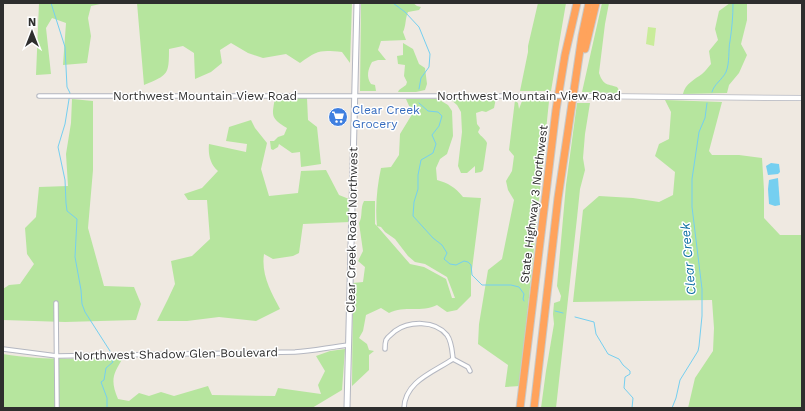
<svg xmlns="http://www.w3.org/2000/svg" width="805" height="411" viewBox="0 0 805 411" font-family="'Work Sans',sans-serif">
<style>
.green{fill:#b6e59e;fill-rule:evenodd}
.pitch{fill:#c9ec9a}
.water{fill:#75cff0}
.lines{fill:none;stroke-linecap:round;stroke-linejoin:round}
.stream{stroke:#75cff0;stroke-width:1}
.minor-casing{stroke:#b4b7c1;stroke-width:5.5}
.tertiary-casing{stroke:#b4b7c1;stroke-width:6}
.secondary-casing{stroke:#b4b7c1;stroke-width:7}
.motorway-casing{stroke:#c9c9c9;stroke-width:9}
.minor{stroke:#fff;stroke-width:3.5}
.tertiary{stroke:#fff;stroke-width:4.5}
.secondary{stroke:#fff;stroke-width:5}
.motorway{stroke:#ffa35c;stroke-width:7}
.minor-bridge-casing{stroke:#b4b7c1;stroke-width:5.5;stroke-linecap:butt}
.minor-bridge{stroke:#fff;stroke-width:3.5}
.labels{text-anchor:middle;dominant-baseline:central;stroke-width:3;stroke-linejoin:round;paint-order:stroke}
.street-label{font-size:12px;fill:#2e2e2e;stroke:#fff}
.shop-label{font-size:12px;fill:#366cbe;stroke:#fff;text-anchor:start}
.water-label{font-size:13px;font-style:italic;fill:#0d6fa3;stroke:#fff}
</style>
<rect width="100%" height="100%" fill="#efe9e1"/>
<g class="green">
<path d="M39,3H105L91,6L88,18L91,36L87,63L63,65L66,23L52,18L46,28L51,74L36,75Z"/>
<path d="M137,3H352L350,63L342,52C320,50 318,50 300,63L286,54L263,58L248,53L231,43L220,50L222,63L211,72L195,79L194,53L183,46L169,49C169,75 168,75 144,85Z"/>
<path d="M361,3H413L417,6L421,7L419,10L408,12C405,19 406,26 403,32L406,40L381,41L378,50L386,60H378L372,62C368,69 366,77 371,84L375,85L376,91H360Z"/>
<path d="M538,3H566L551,91H520L528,52V46Z"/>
<path d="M602,3H609L605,24L599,73C603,85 607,84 617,87L619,90L617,93L582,92Z"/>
<path d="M730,3H747V20L741,44L747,55L739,73L729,85L727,93L683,94C685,84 695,79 702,74C706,71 708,67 711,64L709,51L718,40L715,29L719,11Z"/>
<path d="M403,43L413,49L419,64L425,68L427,84L425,90L416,92H398L399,90L406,85L407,82L404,76L405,65L398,64L397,56L403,55Z"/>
<path d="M275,98H307L308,120L317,127L321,164L301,167L300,152L292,153L279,144L278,147L273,150L271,149L270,141H274L278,137L284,135L287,128C270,118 272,115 275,98Z"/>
<path d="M496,98L494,108L486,112L482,111L476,113L477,124L480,128L478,132C481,137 485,138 487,143L483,170L481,172L475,173V166L467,173H461L458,166L462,132L461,112L457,105L450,99Z"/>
<path d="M72,99L93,101V170L88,228L104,286L134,287L141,304L136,320L65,322L3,320V289L9,285L20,284L34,264L27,254L25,228L36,217L39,187L68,186L66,154L71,123Z"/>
<path d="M406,99H438L448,105L452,111L453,136L447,154L440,159L436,168L437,180C448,183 455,187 463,197L481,198L471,277V296L457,310L447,312L437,305C422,313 404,305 389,313L381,308L366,315L363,331L359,338L367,344L369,350L374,351L369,355V370L352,386L353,283L363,282L365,267L358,261L363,251L359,223C363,217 360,208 364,201H375V224L377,226C375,208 377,186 381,168L391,167L399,155L400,134L411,116L410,108ZM377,226L381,227L385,232L395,239L408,256L415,262L425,264L447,277L455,298H452L446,279L424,267L410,264Z"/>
<path d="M540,99L549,101L520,386L505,387L508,365L478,344L479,324L488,270L502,259L514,200L508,190L506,181L512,171L514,156L509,150L515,100L518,103L519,109L522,101Z"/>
<path d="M665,100L722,102L709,151L712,155H739L762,158L764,190V218L780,235H802V408H688L695,378L713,351L714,328L712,300L573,302L583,210L599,196L633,198L659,202L673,195L675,172L655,156L659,144L669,139L671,112Z"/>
<path d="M577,103H590L585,134L583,158L585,170L580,189L577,218L556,408H541L546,371L554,324L553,314L554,303L560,301L561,296L557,286L566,185Z"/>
<path d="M251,120L255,128L267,143L261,169L269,196L298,193L301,171L326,170L339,195L349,199L350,222L303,224L299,253L293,256L273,259L264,254C261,275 271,292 280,309L256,321L219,317L187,321H157L168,299L175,284L171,261L192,256L210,239L207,200H188L184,194L202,188L218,171C210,164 208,154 209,144L246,152L247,144L226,141L229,127Z"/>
<path d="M345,349L342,390L312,408H3V354C42,361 84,358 123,358C113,374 110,380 118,399L129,401L139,393L149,396L161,392L174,396L208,386L212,395L275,396L278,388L321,394L318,385L325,371L316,356L330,351Z"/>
</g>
<path class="pitch" d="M648,27L656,28L654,46L646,44Z"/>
<g class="water">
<path d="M771,163L779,164L780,172L778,174L768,175L766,166Z"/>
<path d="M778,178L780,205L775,206L769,204L768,189L769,180Z"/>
</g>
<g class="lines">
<g class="stream">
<path d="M51,3L65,47L67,87L70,93L65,124L58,147L65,180L66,203L67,211L77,219L75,257L81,290L82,304L85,312L110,351"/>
<path d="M393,3L405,12L419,27L430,54L429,67L421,78L419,89"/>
<path d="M712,92C714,84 722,80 726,72C730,62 728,51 730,41C732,28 733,16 733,3"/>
<path d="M419,103L428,111L438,112L442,116L439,126L432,135L436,144L433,153L421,160L418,175V189L414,202L413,216L433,238L442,245L447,253L444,259L450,264L456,265L464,261L468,262L471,265L472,275L482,285H511L519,287L524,294L523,299L524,301"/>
<path d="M555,311L563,313"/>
<path d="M575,317L594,322L596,334L608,354L619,359L623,365L630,371V374L625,377L624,388L633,398L632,408"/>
<path d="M107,408V398L101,382L104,380L106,368L113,362L112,360"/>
<path d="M672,408L676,398L680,380L698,351L699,346L702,316V289L692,207V179L699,132L705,118L707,103"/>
</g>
<g class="minor-casing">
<g id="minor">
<path d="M39,96H542"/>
<path d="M56,303L57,408"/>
<path d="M3,349L57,356L295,352C313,351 330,347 349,345"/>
<path d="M385,349C385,346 385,343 386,340C388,336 392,334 395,331C409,321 435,320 447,335C452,342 452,351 453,359"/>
<path d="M453,359L468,367L470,371"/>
<path d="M404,408C405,381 434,372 453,359"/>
</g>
</g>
<g class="tertiary-casing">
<path id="tertiary" d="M584,96L802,98"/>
</g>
<g class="secondary-casing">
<path id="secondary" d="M347,408L357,3"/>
</g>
<g class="motorway-casing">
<g id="motorway">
<path d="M585,49L596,3"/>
<path d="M520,408L556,110L565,55L577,3"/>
<path d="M534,408L558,198L582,36L589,3"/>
</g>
</g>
<use href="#minor" class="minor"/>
<use href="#tertiary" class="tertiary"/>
<use href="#secondary" class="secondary"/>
<use href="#motorway" class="motorway"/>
<g class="minor-bridge-casing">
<path id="minor-bridge" d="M542,96H584"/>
</g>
<use href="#minor-bridge" class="minor-bridge"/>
</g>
<defs>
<g id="supermarket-disc" transform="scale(1)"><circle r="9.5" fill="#3f7fe0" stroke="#fff"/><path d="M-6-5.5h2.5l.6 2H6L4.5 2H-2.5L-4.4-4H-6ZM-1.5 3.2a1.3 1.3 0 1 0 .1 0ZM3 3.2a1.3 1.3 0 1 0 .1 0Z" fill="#fff"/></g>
</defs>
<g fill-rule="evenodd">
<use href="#supermarket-disc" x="338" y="117"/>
</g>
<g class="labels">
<g class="street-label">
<text x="205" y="96">Northwest Mountain View Road</text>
<text x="529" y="96">Northwest Mountain View Road</text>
<text transform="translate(534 204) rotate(-83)">State Highway 3 Northwest</text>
<text transform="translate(352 230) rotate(-89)">Clear Creek Road Northwest</text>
<text transform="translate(176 354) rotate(-1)">Northwest Shadow Glen Boulevard</text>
</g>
<g class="shop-label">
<text x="352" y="110">Clear Creek<tspan x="352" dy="14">Grocery</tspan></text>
</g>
<g class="water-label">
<text transform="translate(688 259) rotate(-95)">Clear Creek</text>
</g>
</g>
<rect width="805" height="411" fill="none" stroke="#2e2e2e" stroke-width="8"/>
<g transform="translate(32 32)" stroke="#ffffff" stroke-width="3" paint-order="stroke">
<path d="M0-3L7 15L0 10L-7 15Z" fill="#2e2e2e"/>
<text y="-6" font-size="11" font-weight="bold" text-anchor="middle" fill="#2e2e2e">N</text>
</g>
</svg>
